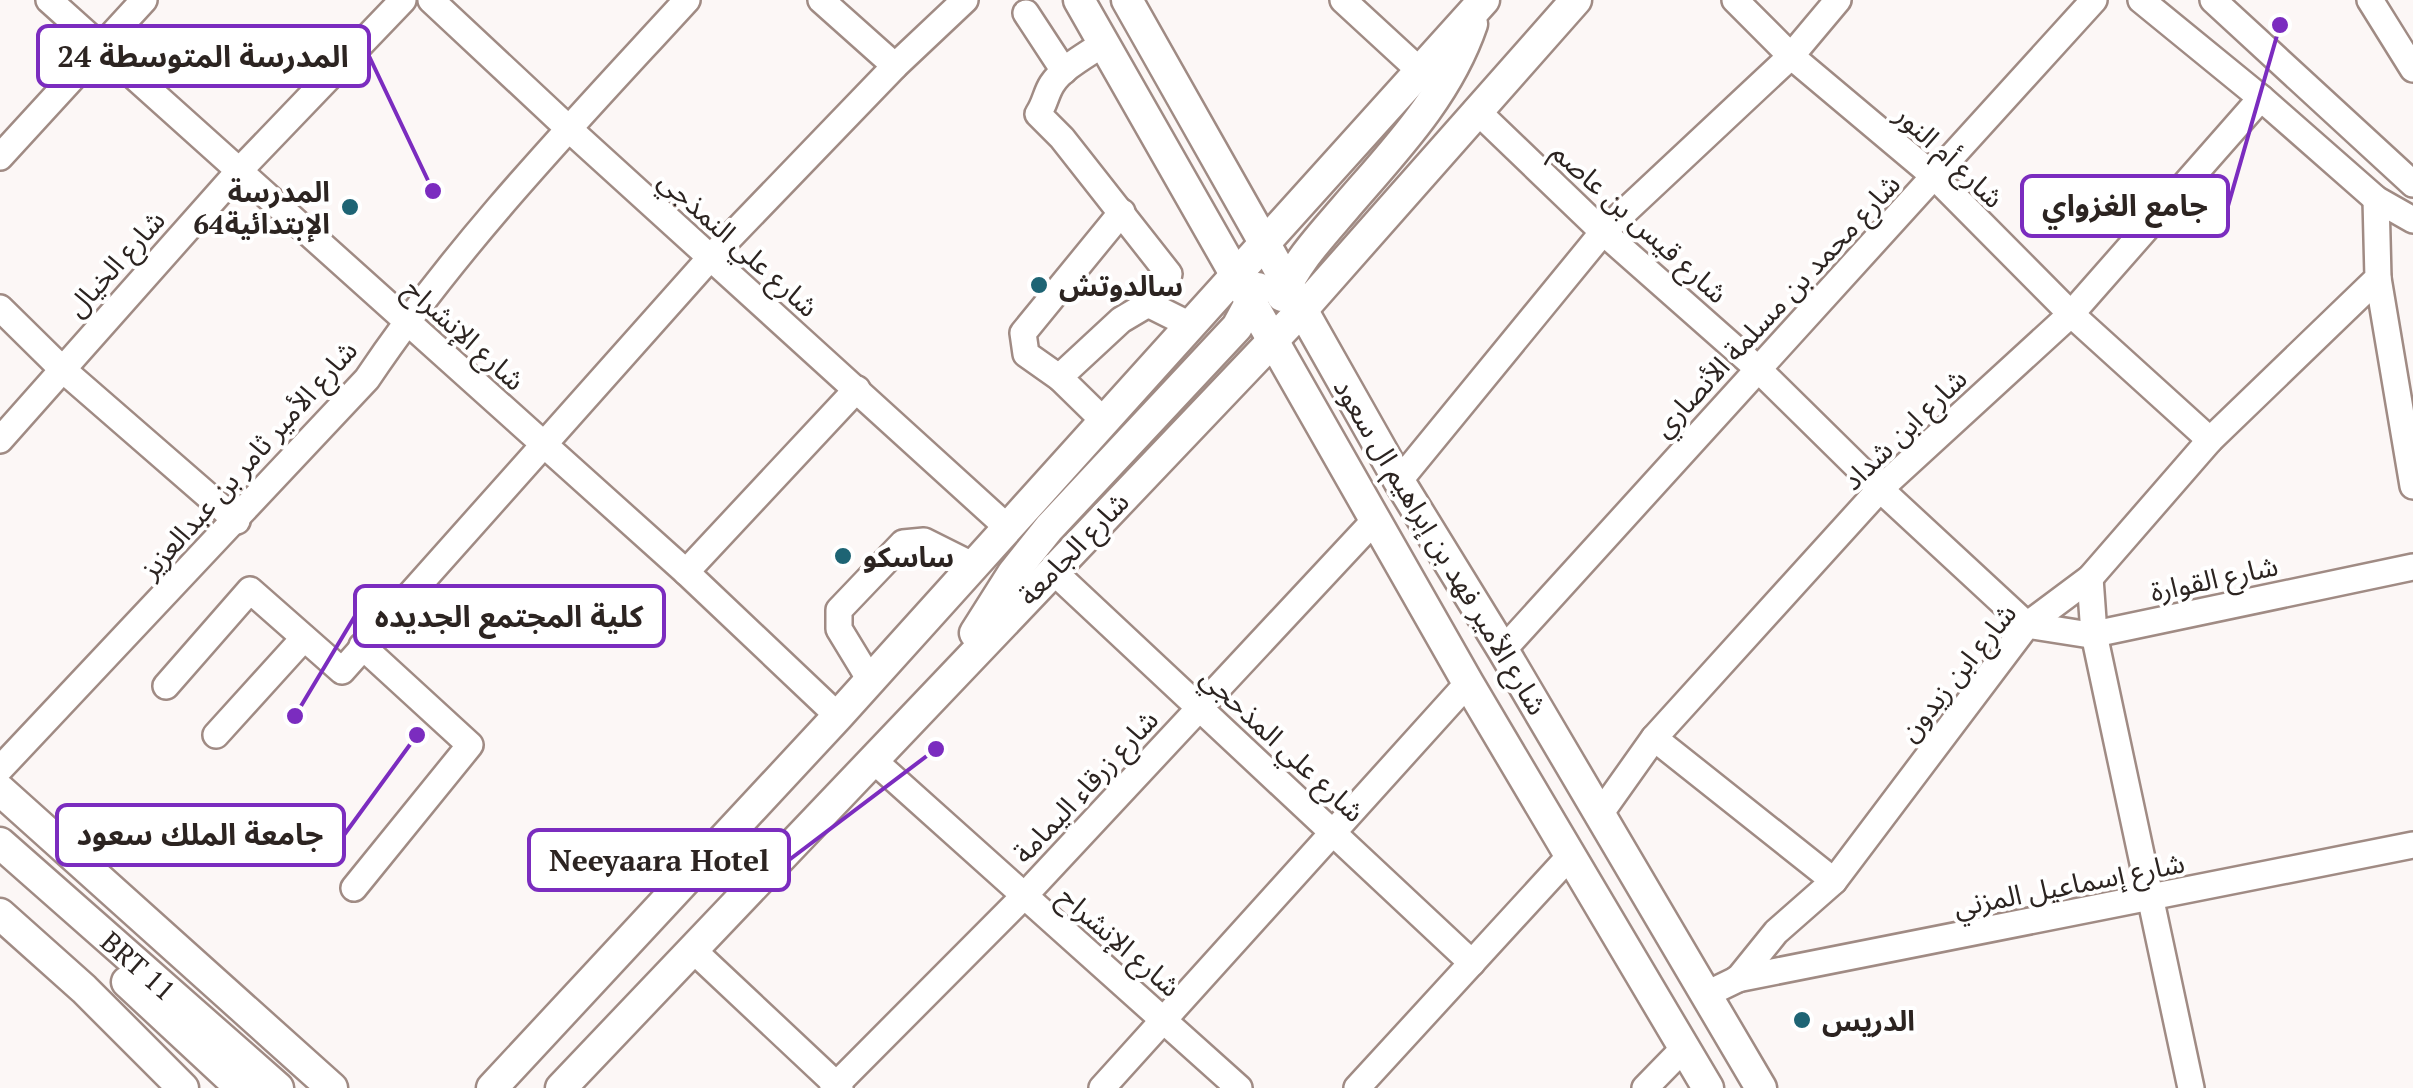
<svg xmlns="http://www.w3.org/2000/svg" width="2413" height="1088" viewBox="0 0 2413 1088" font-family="'PT Serif','Noto Sans Arabic',serif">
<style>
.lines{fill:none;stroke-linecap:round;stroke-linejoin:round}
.minor-casing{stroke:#a08b84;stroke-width:30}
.major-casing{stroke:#a08b84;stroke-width:35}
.minor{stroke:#fff;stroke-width:25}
.major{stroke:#fff;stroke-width:30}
.poi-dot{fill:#1e6474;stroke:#fff;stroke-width:4}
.labels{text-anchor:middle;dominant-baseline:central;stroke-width:8;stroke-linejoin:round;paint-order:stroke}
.street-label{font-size:28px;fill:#2c2421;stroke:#fff}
.poi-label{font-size:28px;font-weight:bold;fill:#2c2421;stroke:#fff;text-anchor:start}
.leader{fill:none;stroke:#7b2cbf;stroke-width:4}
.callout-dot{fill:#7b2cbf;stroke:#fff;stroke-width:4}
.callout{fill:#fff;stroke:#7b2cbf;stroke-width:4}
.callout-label{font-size:30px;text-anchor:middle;font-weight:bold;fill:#2c2421}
</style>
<rect width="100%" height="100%" fill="#fcf7f6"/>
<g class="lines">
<g class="minor-casing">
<g id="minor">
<path d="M49,0L686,572L838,716"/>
<path d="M431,0L569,129L1008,528"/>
<path d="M821,0L895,66"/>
<path d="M1343,0L1419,70"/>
<path d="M1735,0L1791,56L1935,177L2071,314L2210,440"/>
<path d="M2141,0L2261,98L2376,199L2413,220"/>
<path d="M2213,0L2413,184"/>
<path d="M2370,0L2413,69"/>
<path d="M1026,13L1064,71"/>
<path d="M1104,43C1087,55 1063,67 1052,84C1046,93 1045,104 1038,114L1062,138L1169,274L1148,304"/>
<path d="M1476,110L1603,232L1757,368L1880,489L2027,625L2090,635L2413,567"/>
<path d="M0,157L144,0"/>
<path d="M2378,278L2413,486"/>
<path d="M0,308L61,368L237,521"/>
<path d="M1060,378L1026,354L1023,333L1122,212"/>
<path d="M1105,422L1060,378L1066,371L1121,320L1148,304L1190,325"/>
<path d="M0,440L238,172L403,0"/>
<path d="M1399,481L1603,232L1791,56L1838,0"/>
<path d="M1052,570L1472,963"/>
<path d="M686,572L857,389"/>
<path d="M2090,578L2094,634L2191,1088"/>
<path d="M1503,650L2094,0"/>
<path d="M870,680L839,629V610L903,543L924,541L974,566"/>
<path d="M166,686L250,590L342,671L710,258L895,66L965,0"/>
<path d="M216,735L304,638"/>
<path d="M1654,738L1834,881"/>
<path d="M872,759L1239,1088"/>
<path d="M0,769L367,379C459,242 576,121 687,0"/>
<path d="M1600,814L1654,738L1880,489L2071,314L2261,98"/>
<path d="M354,888L470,745L362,646"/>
<path d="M693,950L840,1088"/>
<path d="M1737,979L2413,845"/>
<path d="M1707,994L1738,979L1776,932L1834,881L2027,625L2090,578L2210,440L2378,278L2376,199"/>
<path d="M833,1088L1024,896L1375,520"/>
<path d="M1102,1088L1468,683"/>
<path d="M1357,1088L1569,857"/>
<path d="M1645,1088L1684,1048"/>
</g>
</g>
<g class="major-casing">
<g id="major">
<path d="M1079,0L1468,683L1708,1088"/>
<path d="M1127,0L1399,481L1503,650L1761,1088"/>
<path d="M1282,296C1296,262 1321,236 1345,208C1394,151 1447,97 1472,24"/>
<path d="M975,633L1013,573L1049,528L1237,327L1258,288"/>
<path d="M0,790L332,1088"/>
<path id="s1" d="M0,843L278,1088"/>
<path d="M0,914L84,989L183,1088"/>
<path d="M127,982L241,1088"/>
<path d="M492,1088L838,716L1484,0"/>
<path d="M561,1088L1302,310L1576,0"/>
</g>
</g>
<use href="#minor" class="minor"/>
<use href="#major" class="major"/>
</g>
<g class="poi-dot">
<circle cx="350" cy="207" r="10"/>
<circle cx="1039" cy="285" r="10"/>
<circle cx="843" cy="556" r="10"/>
<circle cx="1802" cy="1020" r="10"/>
</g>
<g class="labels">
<g class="street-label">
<text transform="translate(1950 156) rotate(43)">شارع أم النور</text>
<text transform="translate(1640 222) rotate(42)">شارع قيس بن عاصم</text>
<text transform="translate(739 243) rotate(42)">شارع علي النمذجي</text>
<text transform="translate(115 263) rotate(-48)">شارع الخيال</text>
<text transform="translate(1776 305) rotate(-47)">شارع محمد بن مسلمة الأنصاري</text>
<text transform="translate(465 334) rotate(42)">شارع الإنشراح</text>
<text transform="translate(1904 429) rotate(-44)">شارع ابن شداد</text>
<text transform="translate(248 459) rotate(-48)">شارع الأمير ثامر بن عبدالعزيز</text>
<text transform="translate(1441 546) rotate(59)">شارع الأمير فهد بن إبراهيم ال سعود</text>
<text transform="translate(1073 548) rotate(-46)">شارع الجامعة</text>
<text transform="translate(2214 578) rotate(-12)">شارع القوارة</text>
<text transform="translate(1957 672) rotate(-51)">شارع ابن زيدون</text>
<text transform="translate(1283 744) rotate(43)">شارع علي المذحجي</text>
<text transform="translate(1085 786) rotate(-47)">شارع زرقاء اليمامة</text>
<text transform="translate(2069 884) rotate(-11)">شارع إسماعيل المزني</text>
<text transform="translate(1120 941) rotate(41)">شارع الإنشراح</text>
<text stroke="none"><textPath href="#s1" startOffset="185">BRT 11</textPath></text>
</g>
<g class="poi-label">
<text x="330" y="191" text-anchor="end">المدرسة<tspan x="330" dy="32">الإبتدائية64</tspan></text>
<text x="1059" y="285">سالدوتش</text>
<text x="863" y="556">ساسكو</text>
<text x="1822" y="1020">الدريس</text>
</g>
</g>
<path class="leader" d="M433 191L369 56M2280 25L2228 206M295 716L355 616M417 735L344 835M936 749L789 860"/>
<g class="callout-dot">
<circle cx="433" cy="191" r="10"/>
<circle cx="2280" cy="25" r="10"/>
<circle cx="295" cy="716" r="10"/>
<circle cx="417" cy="735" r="10"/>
<circle cx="936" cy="749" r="10"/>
</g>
<g class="callout">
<rect x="38" y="26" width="331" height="60" rx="10"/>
<rect x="2022" y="176" width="206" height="60" rx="10"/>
<rect x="355" y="586" width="309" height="60" rx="10"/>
<rect x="57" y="805" width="287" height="60" rx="10"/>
<rect x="529" y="830" width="260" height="60" rx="10"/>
</g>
<g class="callout-label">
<text x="203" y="67">المدرسة المتوسطة 24</text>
<text x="2125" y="216">جامع الغزواي</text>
<text x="509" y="627">كلية المجتمع الجديده</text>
<text x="200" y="845">جامعة الملك سعود</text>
<text x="659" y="871">Neeyaara Hotel</text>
</g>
</svg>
